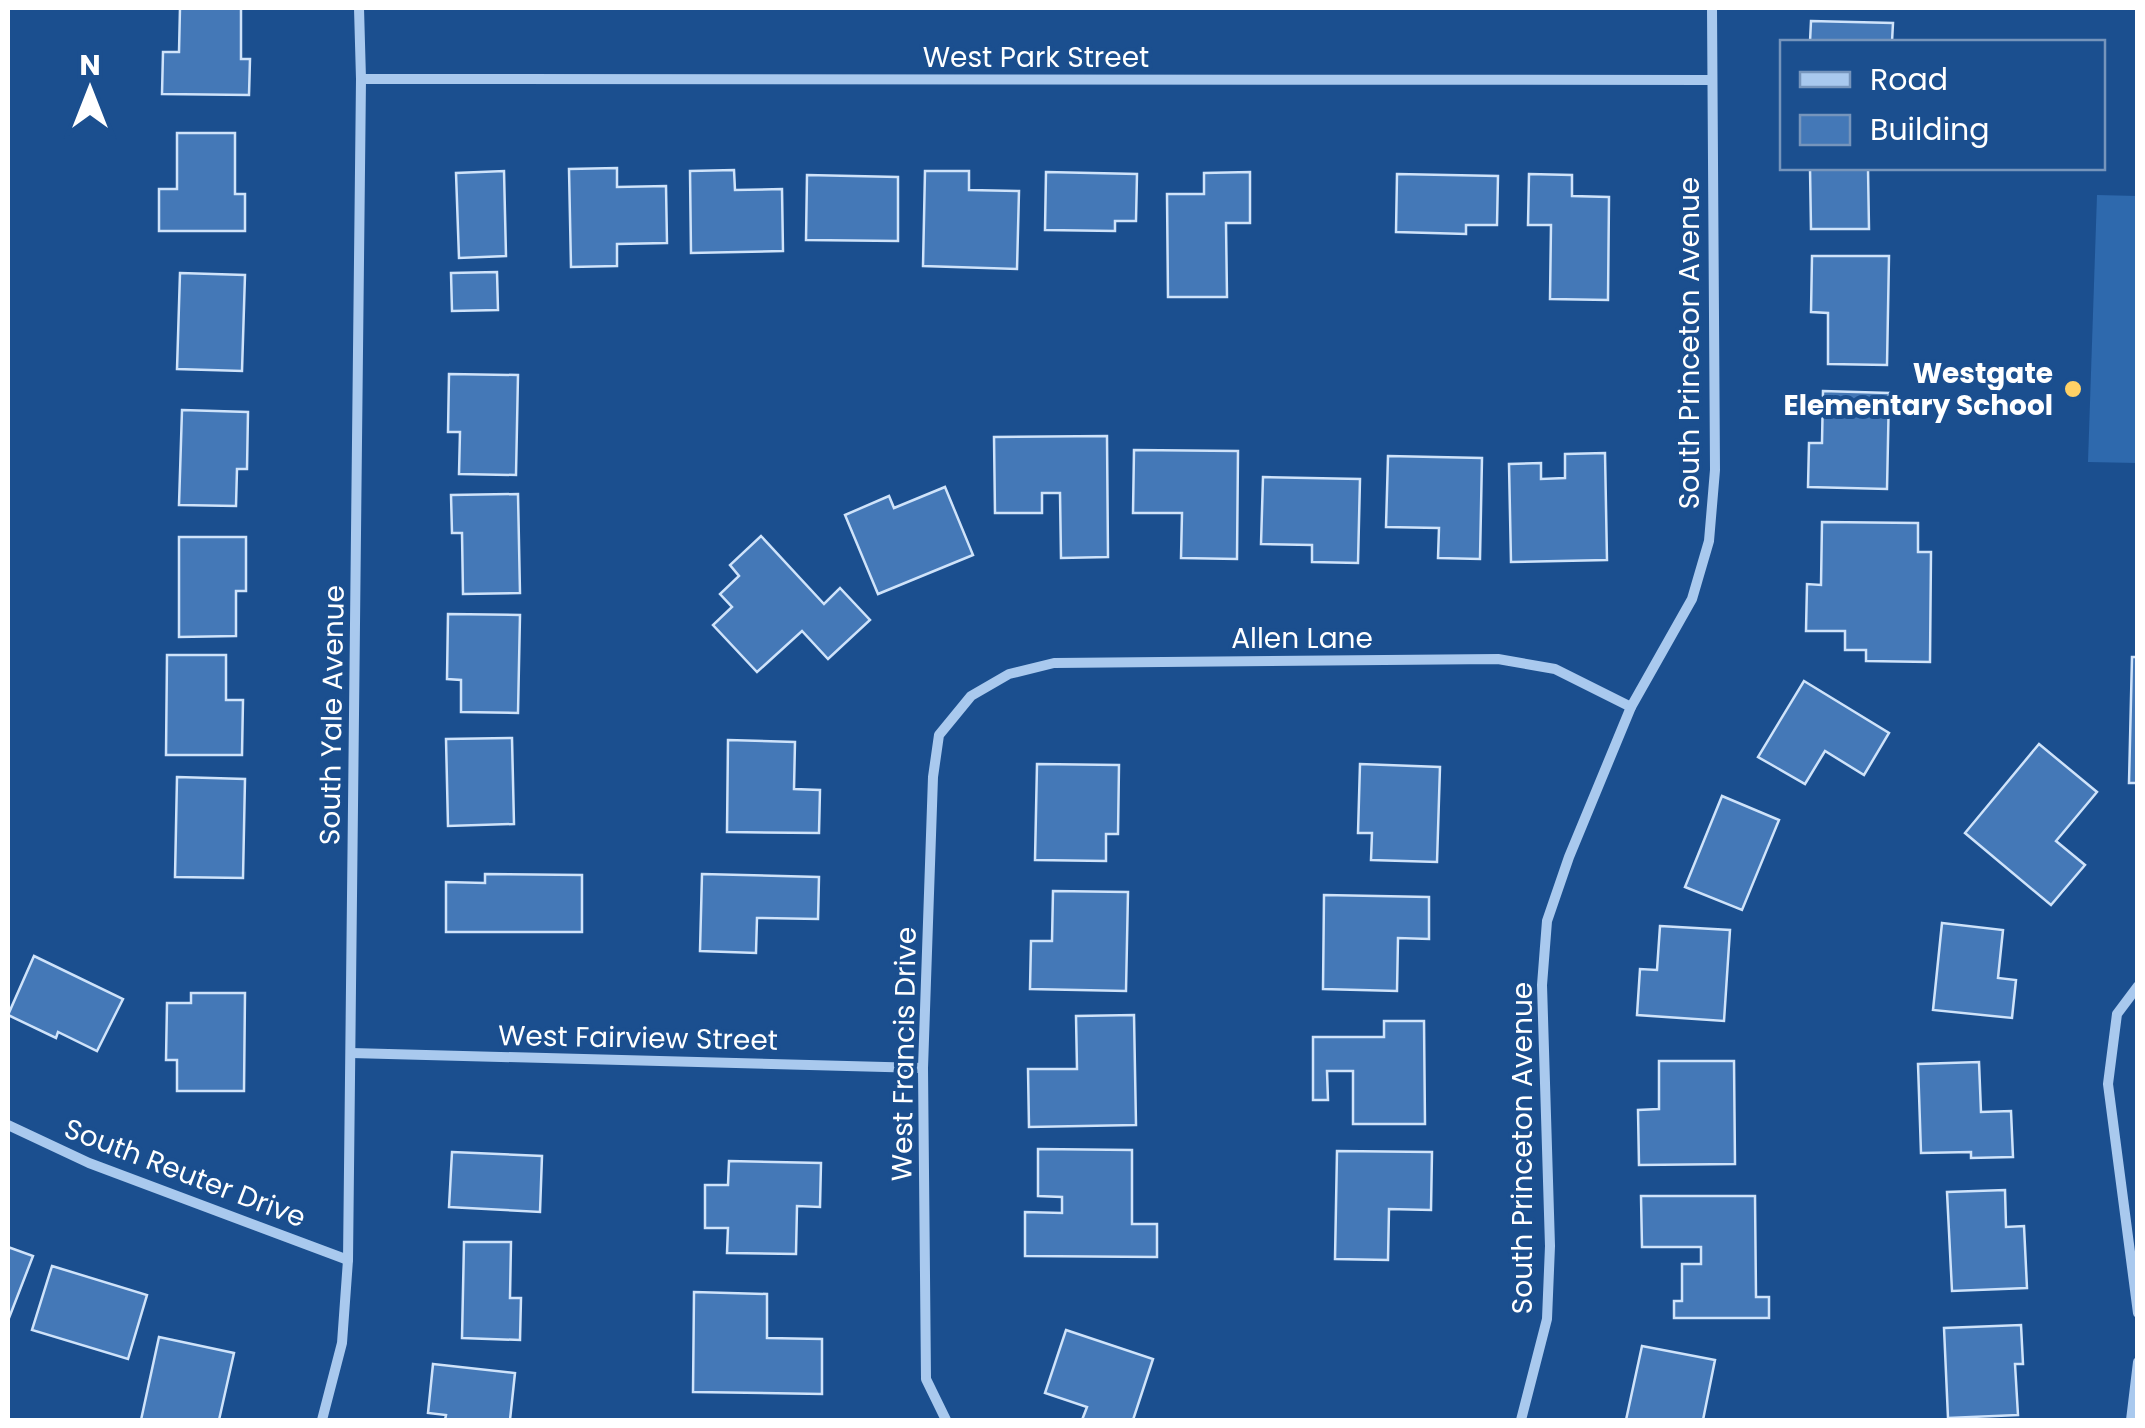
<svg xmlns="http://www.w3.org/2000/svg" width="2145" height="1428" viewBox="0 0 2145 1428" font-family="Poppins,sans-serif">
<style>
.pitch{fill:#2e69ad}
.building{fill:#4478b7;stroke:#cfe3fa;stroke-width:2.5}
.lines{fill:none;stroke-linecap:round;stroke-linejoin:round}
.minor{stroke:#a9c9ee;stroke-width:10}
.poi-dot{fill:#ffd166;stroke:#1b4f8f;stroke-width:4}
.labels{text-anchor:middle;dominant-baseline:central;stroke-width:8;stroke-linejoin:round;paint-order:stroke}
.street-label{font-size:28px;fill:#fff;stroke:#1b4f8f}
.poi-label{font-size:28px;font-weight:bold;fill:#fff;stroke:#1b4f8f;text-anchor:end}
</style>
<rect width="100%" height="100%" fill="#1b4f8f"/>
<path class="pitch" d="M2097,195L2137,196V463L2088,462Z"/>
<g class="building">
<path d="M180,8H241V59H250L249,95L162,94L163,52H179Z"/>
<path d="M1811,21L1893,23L1892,42H1810Z"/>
<path d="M177,133H235V194H245V231H159V189H177Z"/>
<path d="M617,168V187L666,186L667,243L617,244V266L571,267L569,169Z"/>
<path d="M1810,168H1868L1869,229H1811Z"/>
<path d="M734,170L735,190L782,189L783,251L691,253L690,171Z"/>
<path d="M504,171L506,256L459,258L456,173Z"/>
<path d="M925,171H969V190L1019,191L1017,269L923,266Z"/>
<path d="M1046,172L1137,174L1136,221H1115V231L1045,230Z"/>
<path d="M1250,172V223H1226L1227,297H1168L1167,194H1204V173Z"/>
<path d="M1397,174L1498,176L1497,225H1466V234L1396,232Z"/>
<path d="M1529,174L1572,175V196L1609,197L1608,300L1550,299L1551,225H1528Z"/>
<path d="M807,175L898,177V241L806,240Z"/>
<path d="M1812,256H1889L1887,365L1828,364V313L1811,312Z"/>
<path d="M497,272L498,310L452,311L451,273Z"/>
<path d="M180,273L245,275L242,371L177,369Z"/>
<path d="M449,374L518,375L516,475L459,474L460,432H448Z"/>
<path d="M1823,391L1889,393L1887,489L1808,487L1809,443H1822Z"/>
<path d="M182,410L248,412L247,469H237L236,506L179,505Z"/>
<path d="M1107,436L1108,557L1061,558L1060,493H1042V513H995L994,437Z"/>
<path d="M1134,450L1238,451L1237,559L1181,558L1182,513H1133Z"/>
<path d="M1605,453L1607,560L1511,562L1509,464L1541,463V479L1565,478V454Z"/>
<path d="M1388,456L1482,458L1480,559L1438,558L1439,528L1386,527Z"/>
<path d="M1263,477L1360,479L1358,563L1312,562V545L1261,544Z"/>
<path d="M945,487L973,555L878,594L845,515L889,496L894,508Z"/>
<path d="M518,494L520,593L463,594L462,533H452L451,495Z"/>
<path d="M1822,522L1918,523V552H1931L1930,662L1866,661V650H1845V631H1806L1807,584L1821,585Z"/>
<path d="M761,536L824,604L840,588L870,620L828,659L802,631L757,672L713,625L732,607L720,594L739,576L730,565Z"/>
<path d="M179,537H246V591H236V636L179,637Z"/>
<path d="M448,614L520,615L518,713L461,712V680L447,679Z"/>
<path d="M167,655H226V700H243L242,755H166Z"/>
<path d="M2132,657H2138V783H2129Z"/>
<path d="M1804,681L1889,733L1864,775L1825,751L1805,784L1758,757Z"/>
<path d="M512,738L514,824L448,826L446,739Z"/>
<path d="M728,740L795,742L794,789L820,790L819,833L727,832Z"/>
<path d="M2039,744L2097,792L2056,841L2085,865L2051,905L1965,833Z"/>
<path d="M1037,764L1119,765L1118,834H1106V861L1035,860Z"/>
<path d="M1360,764L1440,767L1437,862L1371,860L1372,833H1358Z"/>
<path d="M177,777L245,779L243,878L175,877Z"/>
<path d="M1722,796L1779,820L1742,910L1685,887Z"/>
<path d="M485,874L582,875V932H446V882L485,883Z"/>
<path d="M702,874L819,877L818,919L757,918L756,953L700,951Z"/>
<path d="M1053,891L1128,892L1126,991L1030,989L1031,941H1052Z"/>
<path d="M1324,895L1429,897V939L1398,938L1397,991L1323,989Z"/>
<path d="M1942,923L2003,930L1998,978L2016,980L2012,1018L1933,1010Z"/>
<path d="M1660,926L1730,930L1724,1021L1637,1015L1640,969L1657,970Z"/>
<path d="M34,956L123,999L97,1051L58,1032L56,1038L8,1015Z"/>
<path d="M191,993H245L244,1091H177V1060H166L167,1003H191Z"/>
<path d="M1134,1015L1136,1125L1029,1127L1028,1069H1077L1076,1016Z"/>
<path d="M1384,1021H1424L1425,1124H1353V1071H1327L1328,1100H1313V1037H1384Z"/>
<path d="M1659,1061H1734L1735,1164L1639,1165L1638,1110L1659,1109Z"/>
<path d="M1979,1062L1981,1112L2011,1111L2013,1157L1971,1158V1152L1921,1153L1918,1064Z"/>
<path d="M1038,1149L1132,1150V1224H1157V1257L1025,1256V1212L1062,1213V1197L1038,1196Z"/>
<path d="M1337,1151L1432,1152L1431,1210L1389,1209L1388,1260L1335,1259Z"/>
<path d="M452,1152L542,1156L540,1212L449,1207Z"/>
<path d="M729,1161L821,1163L820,1207L797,1206L796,1254L727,1253L728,1228H705V1185H728Z"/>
<path d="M2005,1190L2006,1227L2024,1226L2027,1288L1952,1291L1947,1192Z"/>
<path d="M1641,1196H1755L1756,1297H1769V1318H1674V1301H1682V1264H1701V1247H1642Z"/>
<path d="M464,1242H511L510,1298H521L520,1340L462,1338Z"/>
<path d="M8,1247L33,1256L9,1318L8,1317Z"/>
<path d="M52,1266L147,1295L128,1359L32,1330Z"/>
<path d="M694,1292L767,1294V1338L822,1339V1394L693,1392Z"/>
<path d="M2021,1325L2023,1364H2015L2018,1415L1948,1418L1944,1328Z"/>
<path d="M1066,1330L1153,1359L1133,1420H1082L1087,1407L1045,1393Z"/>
<path d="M159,1337L234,1353L219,1420H141Z"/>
<path d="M1642,1346L1715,1360L1703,1420H1626Z"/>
<path d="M433,1364L515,1373L510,1420H445L446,1415L428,1413Z"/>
</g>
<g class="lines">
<g class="minor">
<path d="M361,79L1710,80"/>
<path d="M2138,986L2117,1014L2108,1084L2138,1313"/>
<path d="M351,1053L923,1068"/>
<path d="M8,1125L89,1163L348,1260"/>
<path d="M322,1420L342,1343L348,1260L361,79L359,8"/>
<path d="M946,1420L926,1379L923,1068L933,777L939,735L971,696L1009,674L1054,663L1498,659L1555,669L1631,707"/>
<path d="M1521,1420L1547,1319L1550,1246L1542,985L1547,921L1569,857L1631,707L1692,599L1709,541L1715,470L1712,8"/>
<path d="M2131,1420L2138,1362"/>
</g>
</g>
<circle class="poi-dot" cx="2073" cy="389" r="10"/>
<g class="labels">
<g class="street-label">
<text x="1036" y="57">West Park Street</text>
<text transform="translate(1689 343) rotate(-90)">South Princeton Avenue</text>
<text x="1302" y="638">Allen Lane</text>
<text transform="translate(332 715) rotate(-89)">South Yale Avenue</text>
<text transform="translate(638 1038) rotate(1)">West Fairview Street</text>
<text transform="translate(904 1054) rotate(-89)">West Francis Drive</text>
<text transform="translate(1522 1148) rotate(-90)">South Princeton Avenue</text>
<text transform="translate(185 1173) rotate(21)">South Reuter Drive</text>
</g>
<g class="poi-label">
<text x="2053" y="373">Westgate<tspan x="2053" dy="32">Elementary School</tspan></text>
</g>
</g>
<rect width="2145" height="1428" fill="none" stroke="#ffffff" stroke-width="20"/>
<rect x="1780" y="40" width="325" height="130" fill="#1b4f8f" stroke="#7695bc" stroke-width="2.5"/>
<rect x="1800" y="72" width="50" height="15" fill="#a9c9ee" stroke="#7695bc" stroke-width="2.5"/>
<text x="1870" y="90" font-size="30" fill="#ffffff">Road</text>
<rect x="1800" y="115" width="50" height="30" fill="#4478b7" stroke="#7695bc" stroke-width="2.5"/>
<text x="1870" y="140" font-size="30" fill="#ffffff">Building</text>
<g transform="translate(90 90)" stroke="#1b4f8f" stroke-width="8" paint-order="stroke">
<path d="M0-8L18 38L0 25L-18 38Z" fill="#ffffff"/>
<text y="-15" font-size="28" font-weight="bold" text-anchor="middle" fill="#ffffff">N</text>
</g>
</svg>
